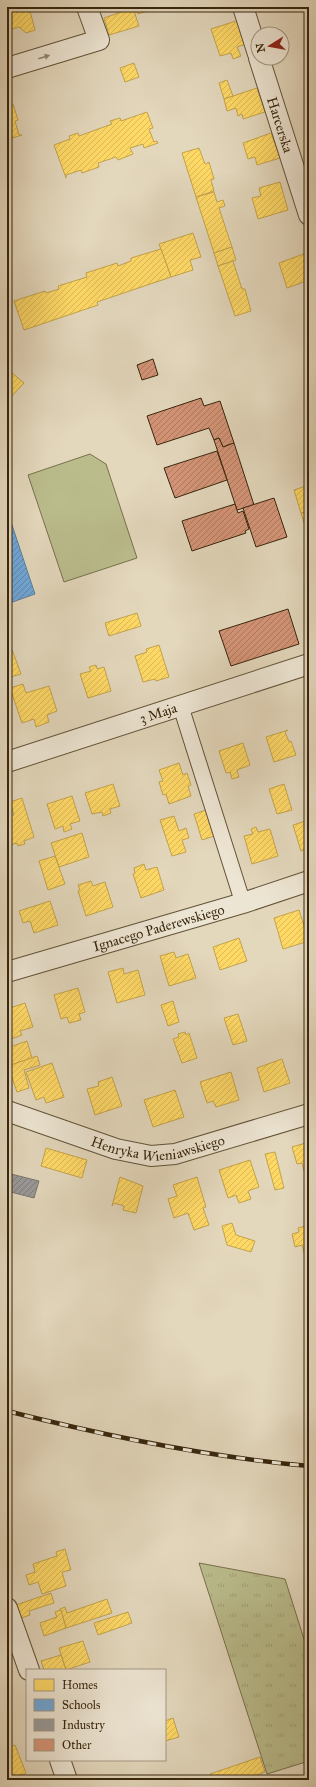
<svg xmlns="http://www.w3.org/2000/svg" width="316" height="1787" viewBox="0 0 316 1787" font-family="'IM FELL Great Primer',serif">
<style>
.grass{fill:url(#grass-tufts);stroke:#78704c}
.park{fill:#babc8c;stroke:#78704c}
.homes{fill:url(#homes-hatch);stroke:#c3a34b}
.schools{fill:url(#schools-hatch);stroke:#5e819e}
.industry{fill:url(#industry-hatch);stroke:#7c766f}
.building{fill:url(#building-hatch);stroke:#37250c}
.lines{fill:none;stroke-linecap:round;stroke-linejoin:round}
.pedestrian-casing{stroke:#625238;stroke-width:17}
.minor-casing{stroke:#625238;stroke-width:22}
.pedestrian{stroke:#ede5d3;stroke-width:15}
.minor{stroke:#ede5d3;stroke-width:20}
.rail-casing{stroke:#37250c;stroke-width:4.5}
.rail{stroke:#ede5d3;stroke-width:3;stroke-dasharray:9;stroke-linecap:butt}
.oneway{fill:#928570}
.labels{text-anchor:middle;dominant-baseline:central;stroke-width:4;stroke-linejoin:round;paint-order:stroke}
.street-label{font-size:14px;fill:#37250c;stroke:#ede5d3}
</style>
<defs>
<pattern id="grass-tufts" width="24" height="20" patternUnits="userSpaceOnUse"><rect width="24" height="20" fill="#babc8c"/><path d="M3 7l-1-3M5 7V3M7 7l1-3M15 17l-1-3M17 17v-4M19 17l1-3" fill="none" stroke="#a0a178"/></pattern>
<pattern id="homes-hatch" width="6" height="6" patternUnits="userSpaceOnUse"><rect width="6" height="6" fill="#ffd966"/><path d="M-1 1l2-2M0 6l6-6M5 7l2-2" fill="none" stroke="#dbba57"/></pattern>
<pattern id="schools-hatch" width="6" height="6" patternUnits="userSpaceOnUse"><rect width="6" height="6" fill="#6fa8dc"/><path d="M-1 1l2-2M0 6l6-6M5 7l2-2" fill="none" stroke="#5c89b1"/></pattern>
<pattern id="industry-hatch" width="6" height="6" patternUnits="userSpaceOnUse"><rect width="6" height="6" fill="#999"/><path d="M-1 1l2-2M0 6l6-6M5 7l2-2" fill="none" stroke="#7e7d7b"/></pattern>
<pattern id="building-hatch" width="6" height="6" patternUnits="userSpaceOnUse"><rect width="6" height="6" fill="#d49477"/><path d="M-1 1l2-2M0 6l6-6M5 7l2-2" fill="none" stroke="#ad7960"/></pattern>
</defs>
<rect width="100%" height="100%" fill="#e3d7bc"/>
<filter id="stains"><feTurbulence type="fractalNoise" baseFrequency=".005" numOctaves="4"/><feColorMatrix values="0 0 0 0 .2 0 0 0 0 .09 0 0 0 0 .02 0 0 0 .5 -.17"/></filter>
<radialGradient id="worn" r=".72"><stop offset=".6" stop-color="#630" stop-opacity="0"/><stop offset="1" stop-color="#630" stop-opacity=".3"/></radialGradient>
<path class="grass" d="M199,1563L285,1579L309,1655V1761L267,1774Z"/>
<path class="park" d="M90,454L106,464L137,558L64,582L28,475Z"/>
<g class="homes">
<path d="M7,7H29L35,30L26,33L19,27L12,29L7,14Z"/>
<path d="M122,7H133V8L124,11Z"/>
<path d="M135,7H161L138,14Z"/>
<path d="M133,8L139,26L109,35L104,18Z"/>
<path d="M239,20L246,44L237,47L241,56L233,59L231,53L220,56L211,29Z"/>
<path d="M134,63L139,77L125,82L120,68Z"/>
<path d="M227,80L233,96L224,99L219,83Z"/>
<path d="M257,88L265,112L243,119L242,114L238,116L236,108L227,111L224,99Z"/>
<path d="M13,104L18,120L15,121L19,135H22L9,139L7,135V106Z"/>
<path d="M147,112L153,128L149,129L154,142L157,141L158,143L144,148L143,144L130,148L133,154L118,160L116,157L98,163L99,167L82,173L81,170L66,175V178L54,145L70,139L69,136L78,133L79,136L112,124L110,121L120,118L121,121Z"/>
<path d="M271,133L280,158L257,165L255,157L248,159L243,143Z"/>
<path d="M199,148L205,164L209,162L214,179L211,180L214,191L196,197L182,153Z"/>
<path d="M280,182L288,210L258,219L252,198L261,196L259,188Z"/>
<path d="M214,192L217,202L223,200L225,206L219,208L232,247L214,253L196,197Z"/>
<path d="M193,233L201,257L190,260L193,270L171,277L159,244Z"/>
<path d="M232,247L236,260L218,266L214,253Z"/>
<path d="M161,249L171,277L97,302L98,305L24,330L14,301L45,291L46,293L59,289L58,286L87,277L86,273L117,263L118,266L131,261V258Z"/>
<path d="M309,252V280L287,288L279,263Z"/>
<path d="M233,261L242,289H245L251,311L235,316L218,266Z"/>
<path d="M309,304V317L305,305Z"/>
<path d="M11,372L24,383L7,401V374L9,375Z"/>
<path d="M309,485V511L301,513L294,490Z"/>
<path d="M309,511V528L306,529L301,513Z"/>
<path d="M137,613L141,626L109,636L105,623Z"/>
<path d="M7,636L21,674L7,678Z"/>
<path d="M159,645L169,677L156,681L155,679L143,682L135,656L147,652L146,649Z"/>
<path d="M96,665L97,669L104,667L111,691L88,698L80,674L91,671L89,667Z"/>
<path d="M23,684L26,693L49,686L57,711L47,715L49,722L36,727L34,719L22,723L10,688Z"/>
<path d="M288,730L285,732L289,742L291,741L296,755L274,762L266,737Z"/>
<path d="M243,743L250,765L237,770L239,777L232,779L230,772L226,773L219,751Z"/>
<path d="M179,763L183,775L187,773L191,785L188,786L191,796L169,804L166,794L163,795L159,782L163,781L159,770Z"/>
<path d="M113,784L120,806L110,809L111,813L103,816L102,812L92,814L85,793Z"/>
<path d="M284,784L292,810L277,814L269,789Z"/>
<path d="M72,796L80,821L70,824L72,829L64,832L63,826L55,829L47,804Z"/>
<path d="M22,798L34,837L24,841L25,844L18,846L17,843L10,845L7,836V818L14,815L10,802Z"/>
<path d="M209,809L217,835L202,840L194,814Z"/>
<path d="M174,816L179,831L186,828L189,838L182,840L186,852L172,856L160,820Z"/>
<path d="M309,818V848L301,851L293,825L306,821L305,819Z"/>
<path d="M256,827L258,832L270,829L278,856L252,864L244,836L253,834L251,829Z"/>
<path d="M82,833L89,857L59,867L51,843Z"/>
<path d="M55,856L65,884L48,890L39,861Z"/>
<path d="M144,864L146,870L157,867L164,890L141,898L133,874L135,873L134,868Z"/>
<path d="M91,881L93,886L105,882L113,907L86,916L78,891L80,890L78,885Z"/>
<path d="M50,901L58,925L34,933L30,921L23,923L19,911Z"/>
<path d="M299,910L309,941L283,949L274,918Z"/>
<path d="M239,938L247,961L220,970L213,947Z"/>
<path d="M174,952L176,958L188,954L196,978L169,986L160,956Z"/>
<path d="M123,968L124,974L138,970L145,995L117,1003L108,972Z"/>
<path d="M78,988L85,1012L79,1014L81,1020L69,1023L67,1017L61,1019L54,995Z"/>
<path d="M173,1001L179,1022L168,1026L161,1005Z"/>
<path d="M25,1003L33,1027L20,1031L22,1035L11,1039L7,1025V1009Z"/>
<path d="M238,1014L247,1041L233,1045L224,1018Z"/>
<path d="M185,1032L186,1035L189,1033L197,1058L182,1063L173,1039L179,1037L178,1034Z"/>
<path d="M27,1041L32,1058L8,1066L7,1048Z"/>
<path d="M37,1056L40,1065L24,1070L29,1088L17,1092L8,1066Z"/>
<path d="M282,1059L290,1083L264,1092L257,1068Z"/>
<path d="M52,1063L64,1097L46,1103L44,1097L36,1100L26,1072Z"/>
<path d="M231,1072L239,1100L216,1107L213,1101L207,1103L200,1082Z"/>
<path d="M112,1077L122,1106L95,1115L87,1089L99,1086L98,1082Z"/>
<path d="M175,1090L184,1117L153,1127L144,1100Z"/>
<path d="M309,1142V1170L304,1171L302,1163L297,1164L292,1147Z"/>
<path d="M46,1148L87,1160L82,1178L41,1166Z"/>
<path d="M275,1152L284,1188L275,1190L265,1154Z"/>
<path d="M250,1160L259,1187L248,1191L251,1199L239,1203L236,1195L228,1198L219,1170Z"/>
<path d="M120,1177L143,1186L136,1213L123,1210L124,1206L114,1203L112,1206Z"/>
<path d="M197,1177L206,1207L203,1208L209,1225L194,1230L188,1213L174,1218L168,1199L177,1196L173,1185Z"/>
<path d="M232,1223L236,1235L255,1241L251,1252L227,1245L222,1226Z"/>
<path d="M309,1225V1254L305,1256L302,1245L295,1247L292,1234L299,1232L298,1228Z"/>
<path d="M65,1549L71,1570L62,1572L66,1586L42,1594L38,1582L29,1585L26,1575L35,1572L33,1564L57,1556L56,1552Z"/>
<path d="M51,1593L54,1603L29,1611L30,1615L21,1618L16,1605Z"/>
<path d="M107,1599L112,1613L66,1628L60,1609L65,1607L67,1613Z"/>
<path d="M61,1610L66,1628L44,1636L40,1623L57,1617L55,1612Z"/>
<path d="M128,1612L132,1623L98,1635L94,1623Z"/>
<path d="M83,1641L90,1662L66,1670L59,1648Z"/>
<path d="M61,1655L66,1670H44L41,1661Z"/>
<path d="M173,1718L179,1737L165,1741V1721Z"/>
<path d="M15,1745L26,1773L7,1780V1748Z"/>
<path d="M260,1757L265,1772L242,1780H212L210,1774Z"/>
</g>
<path class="schools" d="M7,510L35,594L7,604Z"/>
<path class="industry" d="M7,1173L39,1181L34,1198L7,1191Z"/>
<g class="building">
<path d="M153,359L158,375L142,380L137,365Z"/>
<path d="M201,398L204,406L220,401L234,443L223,447L219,438L214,440L209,428L157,445L147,416Z"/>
<path d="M219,438L223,447L234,443L254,505L237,510L214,440Z"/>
<path d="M217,451L227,480L175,498L164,468Z"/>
<path d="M274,498L287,537L256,547L243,508Z"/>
<path d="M235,504L238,513L243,511L249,529L245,531L246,533L192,551L182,521Z"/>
<path d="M288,609L299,644L231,666L219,631Z"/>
</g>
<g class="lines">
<g class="pedestrian-casing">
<path id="pedestrian" d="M180,704L243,903"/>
</g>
<g class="minor-casing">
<g id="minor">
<path d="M243,7L258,54"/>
<path id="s1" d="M259,58L309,215"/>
<path d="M7,68L99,40L87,7"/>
<path id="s2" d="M7,762L309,664"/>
<path id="s3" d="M7,972L243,903L309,881"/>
<path id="s4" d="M7,1111L116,1149L151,1156L175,1154L309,1114"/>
<path d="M7,1608L29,1670"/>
<path d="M60,1760L67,1780"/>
</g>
</g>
<use href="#pedestrian" class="pedestrian"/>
<use href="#minor" class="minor"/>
<g class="rail-casing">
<path id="rail" d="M7,1411C106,1436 207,1457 309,1466"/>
</g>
<use href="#rail" class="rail"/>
</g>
<defs><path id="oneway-solid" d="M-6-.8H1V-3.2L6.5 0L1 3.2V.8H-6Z"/></defs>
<use class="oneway" href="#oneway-solid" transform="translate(44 57) rotate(-17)"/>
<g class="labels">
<g class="street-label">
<text stroke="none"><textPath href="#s1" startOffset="70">Harcerska</textPath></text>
<text stroke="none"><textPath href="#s2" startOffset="159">3 Maja</textPath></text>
<text stroke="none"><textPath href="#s3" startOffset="158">Ignacego Paderewskiego</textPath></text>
<text stroke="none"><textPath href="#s4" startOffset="158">Henryka Wieniawskiego</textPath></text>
</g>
</g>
<rect width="316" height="1787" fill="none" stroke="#e3d7bc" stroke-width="24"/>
<rect x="8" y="8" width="300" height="1771" fill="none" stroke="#37250c" stroke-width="2"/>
<rect x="12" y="12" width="292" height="1763" fill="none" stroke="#37250c"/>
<rect x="26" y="1669" width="140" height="92" fill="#ede5d3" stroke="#a49883"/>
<rect x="34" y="1679" width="20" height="12" fill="#ffd966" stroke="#a49883"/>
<text x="62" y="1689" font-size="12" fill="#37250c">Homes</text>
<rect x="34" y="1699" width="20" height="12" fill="#6fa8dc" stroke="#a49883"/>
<text x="62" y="1709" font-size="12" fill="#37250c">Schools</text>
<rect x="34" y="1719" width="20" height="12" fill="#999999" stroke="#a49883"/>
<text x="62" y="1729" font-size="12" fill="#37250c">Industry</text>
<rect x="34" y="1739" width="20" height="12" fill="#d49477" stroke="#a49883"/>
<text x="62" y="1749" font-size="12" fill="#37250c">Other</text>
<g transform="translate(270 46) rotate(259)"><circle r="19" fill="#ede5d3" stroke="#a49883"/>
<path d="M0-3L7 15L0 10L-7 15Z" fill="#8f2418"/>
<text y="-6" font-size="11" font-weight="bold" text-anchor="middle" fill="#37250c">N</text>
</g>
<rect width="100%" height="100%" filter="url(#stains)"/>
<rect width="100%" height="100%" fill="url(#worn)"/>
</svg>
